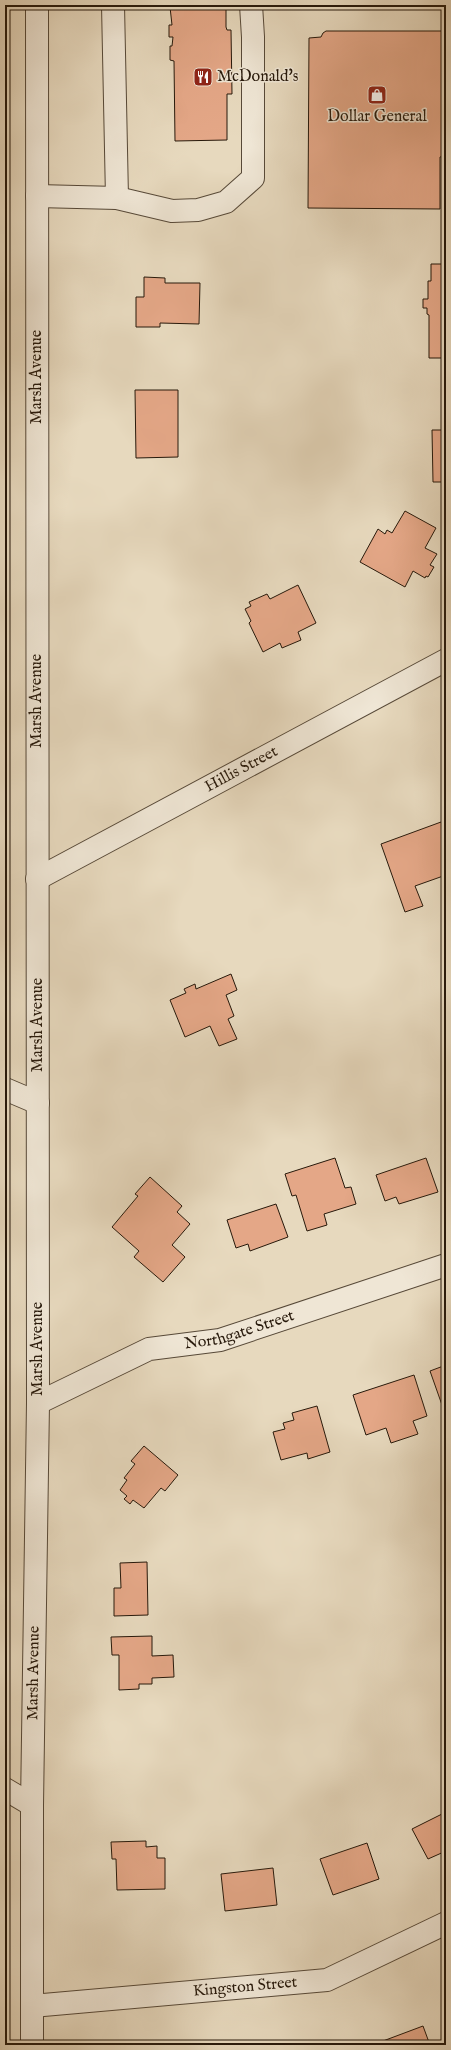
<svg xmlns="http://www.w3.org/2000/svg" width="451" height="2050" viewBox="0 0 451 2050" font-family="'IM FELL English',serif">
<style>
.building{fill:#e4a787;stroke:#27190b}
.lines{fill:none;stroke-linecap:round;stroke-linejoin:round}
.minor-casing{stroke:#574938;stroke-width:24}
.minor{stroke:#efe6d5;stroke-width:22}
.labels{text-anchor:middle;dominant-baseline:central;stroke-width:3;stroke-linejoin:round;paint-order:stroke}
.poi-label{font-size:16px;fill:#27190b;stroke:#efe6d5;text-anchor:start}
.street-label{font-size:16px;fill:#27190b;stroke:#efe6d5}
</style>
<rect width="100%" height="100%" fill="#e7d9be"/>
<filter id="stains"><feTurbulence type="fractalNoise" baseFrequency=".005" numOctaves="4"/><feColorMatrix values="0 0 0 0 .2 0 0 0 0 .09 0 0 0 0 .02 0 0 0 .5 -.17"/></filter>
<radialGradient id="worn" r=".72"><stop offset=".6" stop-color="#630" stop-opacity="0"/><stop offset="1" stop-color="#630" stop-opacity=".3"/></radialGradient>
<g class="building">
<path d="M174,5H226V27L227,30H231L232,94H227V140L175,141L174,61L170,60V46H172L173,37H169V25H172L170,7H174Z"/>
<path d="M326,31H443L446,33V153L444,156L440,157V209L308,208L309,38L321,37L323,33Z"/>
<path d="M431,264H446V358H429V315L427,314V308H423V299H428V281H431Z"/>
<path d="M144,277L165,278V283H200L199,324L160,323V327H136V297H144Z"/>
<path d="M135,390H178V457L136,458Z"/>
<path d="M432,430H446V482H433Z"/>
<path d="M405,511L436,528L425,548L437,554L430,565L434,567L428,577L426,576L425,578L413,571L405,587L360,562L378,529L385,534L387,530L392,533Z"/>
<path d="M298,585L316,623L298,632L301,640L282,648L280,643L263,652L249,623L251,621L245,609L251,606L249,602L267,594L270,599Z"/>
<path d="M441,822L446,835V875L415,886L423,906L405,912L381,844Z"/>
<path d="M231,974L237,990L226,995L234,1016L228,1019L237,1039L219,1046L210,1026L185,1037L170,1000L186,993L184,989L195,984L196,989Z"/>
<path d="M335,1158L345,1188L351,1187L356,1204L324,1214L327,1225L307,1231L296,1195L292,1196L285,1174Z"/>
<path d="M426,1158L438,1192L399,1204L396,1197L385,1201L376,1175Z"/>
<path d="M150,1177L182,1206L177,1212L190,1224L172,1245L185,1257L163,1282L134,1257L139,1251L112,1227L138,1196L135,1194Z"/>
<path d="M276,1204L288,1237L250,1251L248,1244L236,1248L227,1220Z"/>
<path d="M446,1365V1403L442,1405L430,1371Z"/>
<path d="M414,1375L427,1416L413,1421L418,1434L391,1443L386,1428L366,1435L353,1395Z"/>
<path d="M317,1406L330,1452L308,1459L307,1453L281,1460L273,1432L285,1429L283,1423L294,1420L292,1413Z"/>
<path d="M144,1446L178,1475L165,1491L161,1488L144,1508L133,1500L130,1504L124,1499L127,1496L120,1490L127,1480L124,1478L135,1464L131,1461Z"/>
<path d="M147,1562L148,1615L114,1616V1588H121L120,1563Z"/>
<path d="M152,1636V1656L173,1655L174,1677L152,1678V1684H139V1689L119,1690V1655H112L111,1637Z"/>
<path d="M446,1812V1851L428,1859L412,1829Z"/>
<path d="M146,1841V1847L157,1846V1858H165V1889L117,1890L116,1859H112L111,1842Z"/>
<path d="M367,1843L379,1879L333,1895L320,1859Z"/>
<path d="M273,1868L277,1905L225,1911L221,1874Z"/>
<path d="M423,2026L430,2045H384L383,2041Z"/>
</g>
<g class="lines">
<g class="minor-casing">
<g id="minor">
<path d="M113,5L117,198"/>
<path d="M37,196L117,198L172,211L198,210L226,202L253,178V37L251,5"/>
<path id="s1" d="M37,879L446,660"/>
<path d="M5,1089L38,1103"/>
<path id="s2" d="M38,1403L149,1349L220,1340L446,1265"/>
<path d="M5,1789L32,1805"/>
<path id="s3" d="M32,2006L327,1980L446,1923"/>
<path id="s4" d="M32,2045V1805L38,1403L37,5"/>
</g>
</g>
<use href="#minor" class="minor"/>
</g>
<defs>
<g id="restaurant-square" transform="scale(1)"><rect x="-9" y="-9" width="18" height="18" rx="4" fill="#8f2418" stroke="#efe6d5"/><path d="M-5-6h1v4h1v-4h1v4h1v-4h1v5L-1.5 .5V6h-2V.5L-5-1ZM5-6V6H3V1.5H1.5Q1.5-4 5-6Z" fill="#fff"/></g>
<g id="shop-square" transform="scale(1)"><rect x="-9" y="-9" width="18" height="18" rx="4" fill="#8f2418" stroke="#efe6d5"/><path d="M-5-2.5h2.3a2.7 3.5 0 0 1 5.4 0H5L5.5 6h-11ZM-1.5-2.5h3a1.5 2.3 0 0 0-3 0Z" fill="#fff"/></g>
</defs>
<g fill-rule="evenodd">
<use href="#restaurant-square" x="203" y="77"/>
<use href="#shop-square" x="377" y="95"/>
</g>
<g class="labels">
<g class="poi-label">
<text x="217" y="77">McDonald's</text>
<text x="377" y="117" text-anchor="middle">Dollar General</text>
</g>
<g class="street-label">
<text transform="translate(37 377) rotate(-90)">Marsh Avenue</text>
<text transform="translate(37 701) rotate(-90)">Marsh Avenue</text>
<text stroke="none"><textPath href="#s1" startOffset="232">Hillis Street</textPath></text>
<text transform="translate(38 1025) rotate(-90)">Marsh Avenue</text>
<text stroke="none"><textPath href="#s2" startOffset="216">Northgate Street</textPath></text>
<text transform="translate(38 1349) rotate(-90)">Marsh Avenue</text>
<text stroke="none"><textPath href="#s4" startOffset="372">Marsh Avenue</textPath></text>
<text stroke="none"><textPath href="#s3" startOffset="214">Kingston Street</textPath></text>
</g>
</g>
<rect width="451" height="2050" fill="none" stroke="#e7d9be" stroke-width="20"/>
<rect x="6" y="6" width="439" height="2038" fill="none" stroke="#27190b" stroke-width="2"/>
<rect x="10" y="10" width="431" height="2030" fill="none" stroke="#27190b"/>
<rect width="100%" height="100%" filter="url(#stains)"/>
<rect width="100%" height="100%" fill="url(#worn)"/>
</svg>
